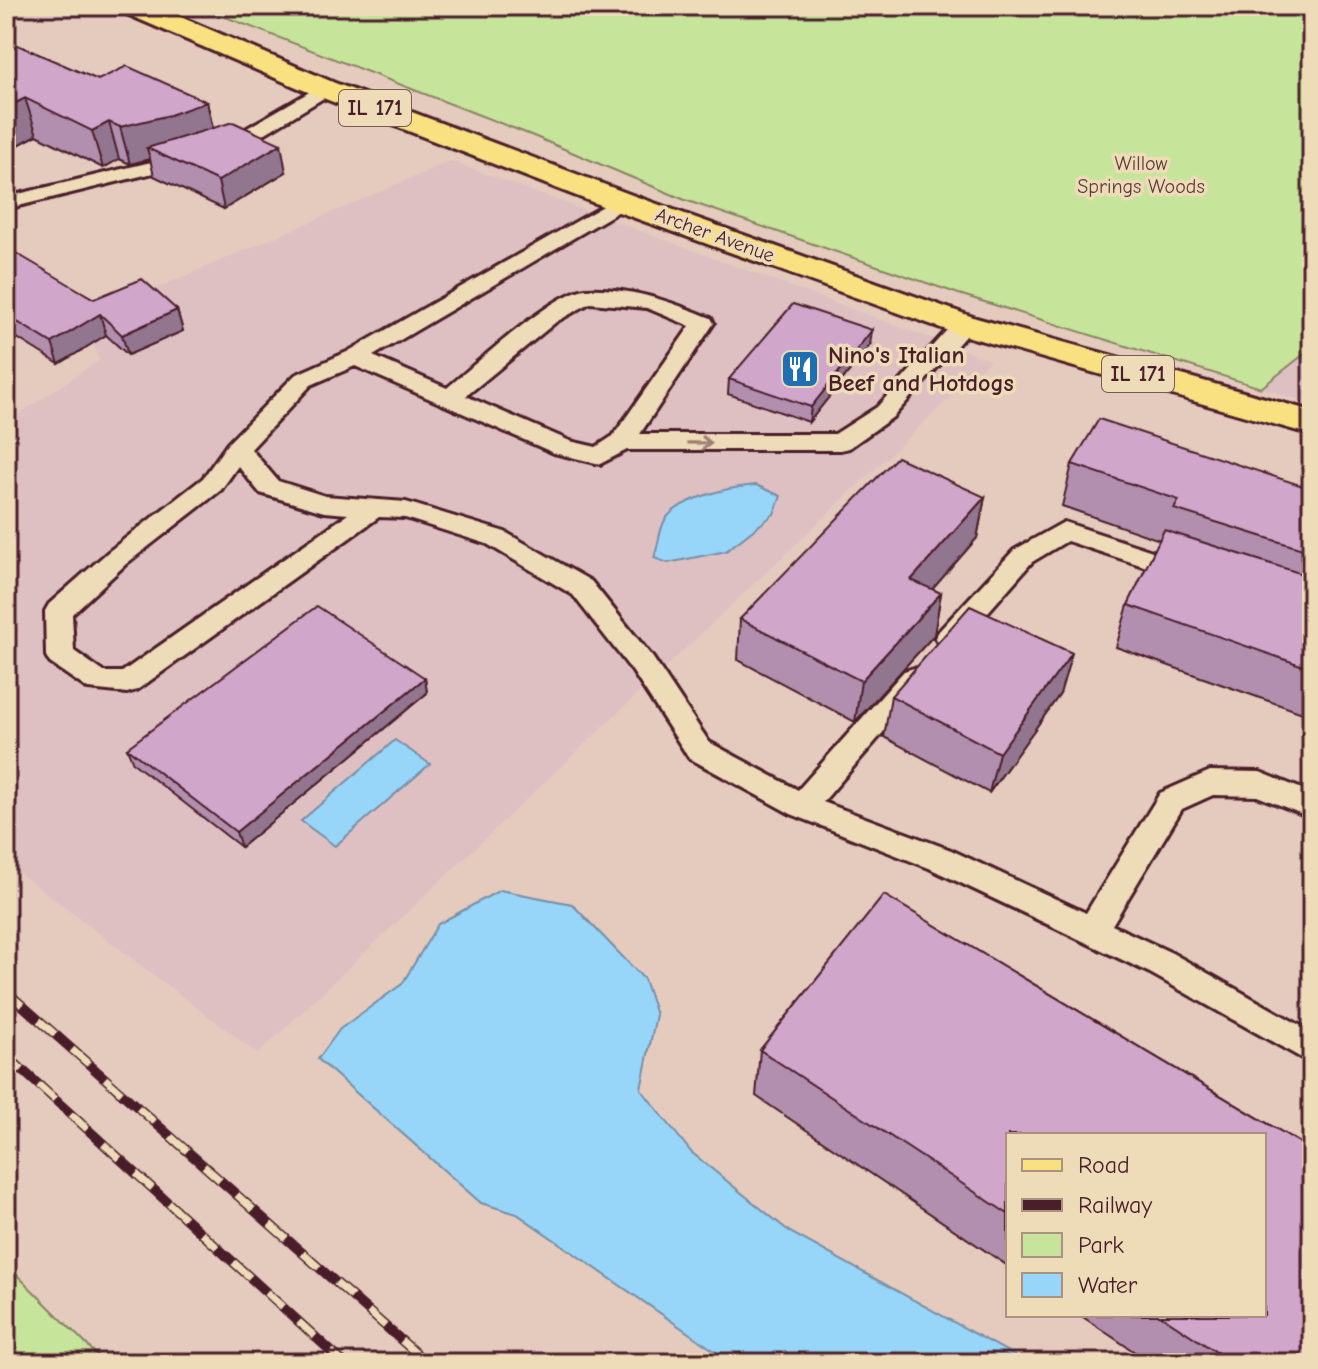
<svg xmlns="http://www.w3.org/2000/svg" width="1318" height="1369" viewBox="0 0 1318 1369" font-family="'Comic Neue',sans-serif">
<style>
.built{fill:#dfc0c2}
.green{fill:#c7e49b;stroke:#888263;stroke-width:2}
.water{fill:#97d6f8;stroke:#788da6;stroke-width:2}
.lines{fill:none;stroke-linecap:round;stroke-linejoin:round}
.service-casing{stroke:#4a1f2b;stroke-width:6}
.primary-casing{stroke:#4a1f2b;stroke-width:6}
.service{fill:#eedbb8;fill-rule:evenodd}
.primary{fill:#f9e181;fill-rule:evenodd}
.rail-casing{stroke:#4a1f2b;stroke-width:10}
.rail{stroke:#eedbb8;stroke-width:7;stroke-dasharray:22;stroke-linecap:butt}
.wall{fill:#b38faf;stroke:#4a1f2b;stroke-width:2}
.shaded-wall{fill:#92748e;stroke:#4a1f2b;stroke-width:2}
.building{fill:#d0a6cb;stroke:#4a1f2b;stroke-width:2}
.oneway{stroke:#9c7d72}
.labels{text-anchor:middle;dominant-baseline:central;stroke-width:7;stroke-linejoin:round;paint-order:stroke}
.far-park-label{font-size:20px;fill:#5d3d3c;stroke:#eedbb8}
.far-street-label{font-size:20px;fill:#4a1f2b;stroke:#eedbb8}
.shield{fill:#eedbb8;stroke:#7b5755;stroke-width:2}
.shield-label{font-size:22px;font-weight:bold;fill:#4a1f2b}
.poi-label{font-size:24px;font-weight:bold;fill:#4a1f2b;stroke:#eedbb8;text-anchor:start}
</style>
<rect width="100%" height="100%" fill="#e5cbbe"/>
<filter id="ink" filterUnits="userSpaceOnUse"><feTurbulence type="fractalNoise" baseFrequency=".0125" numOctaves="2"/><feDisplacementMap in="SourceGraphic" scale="16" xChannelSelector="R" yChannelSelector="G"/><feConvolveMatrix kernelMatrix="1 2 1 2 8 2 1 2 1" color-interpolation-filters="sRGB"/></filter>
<g filter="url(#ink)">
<g class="built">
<path d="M451,161L990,360L258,1054L6,863V423L99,360L85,319Z"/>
<path d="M1312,348V404L1261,388L1310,349Z"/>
</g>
<g class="green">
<path d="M197,6H1312V348L1261,388L959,294L685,200L531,135Z"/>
<path d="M6,1264L105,1363H6Z"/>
</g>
<g class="water">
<path d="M756,485L781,496L774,514L726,551L668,563L654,558C658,547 659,532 664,522C676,498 732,487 756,485Z"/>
<path d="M395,740L430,764L335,846L301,821Z"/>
<path d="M500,890L572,904L644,979L656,1015L641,1089L691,1152L790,1232L1028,1363H732L517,1214L481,1203L318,1059L340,1029L402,984L438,924Z"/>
</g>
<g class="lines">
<g class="service-casing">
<g id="service">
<path d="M325,83L332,85L334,89L332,93L249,143L194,163L6,209V197L180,155L235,135Z"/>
<path d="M621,196L628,198L631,202L628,206L373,356L447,388C475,365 554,292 586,289C630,287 671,302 711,318L714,323L640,434H835L877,407L956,320L964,318L975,325L893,417L849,448L840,450H627L600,464L554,453L355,366L311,385L251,449L278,481L325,496L406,502L505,532L591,581L653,658L709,742L798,790L904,671L914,668L924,671L928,678L924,685L823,802L951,850L1086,913L1160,793L1210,771L1260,772L1312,793V818L1257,796L1213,795L1182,809L1112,925L1172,953L1312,1032V1064L1150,973L929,868L791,814L689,758L633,672L573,595L487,544L405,518L379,517L137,690L127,693L88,689L50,663L46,656L45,611L49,604L108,552L203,478L228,443L295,375L347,352ZM590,303L647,308L690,326L613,436L596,447L570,441L466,396L556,322ZM238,466L260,493L324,512L348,514L122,672H104L74,651L72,614L126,564L221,490Z"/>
<path d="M1064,522L1195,565L1199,571L1195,577L1186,580L1067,541L1032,562L959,645L949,648L939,645L935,638L939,631L1014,550Z"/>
</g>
</g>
<g class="primary-casing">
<path id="primary" d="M118,6H155L335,83L632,195L976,318L1312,411V435L952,332L610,209L315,95L122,12Z"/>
</g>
<use href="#service" class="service"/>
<use href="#primary" class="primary"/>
<g class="rail-casing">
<g id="rail">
<path d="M6,991L427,1363"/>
<path d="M6,1055L344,1363"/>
</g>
</g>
<use href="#rail" class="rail"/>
</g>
<g class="wall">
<path d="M6,29L10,42L98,80L207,102L213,128L286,172L224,209L154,176L150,159L130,164L119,159L103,168L37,135L9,150L6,149Z"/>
<path d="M6,251L94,299L177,310L183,331L128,355L106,335L59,364L6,331Z"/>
<path d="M870,345L809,422L728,394L729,379Z"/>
<path d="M1072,464L1312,489L1311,716L1116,647L1128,605L1160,540L1062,506Z"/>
<path d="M985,497L977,538L932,589L941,593L934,635L855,722L738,660L740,619Z"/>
<path d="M425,678L427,693L241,847L133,763L127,748Z"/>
<path d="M1060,694L989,793L884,737L891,696Z"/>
<path d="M884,895L1312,1150V1363H1151L1080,1315H1264V1135H1008V1266L756,1096L760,1050Z"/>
</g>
<g class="shaded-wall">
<path d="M6,30L18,66L6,69Z"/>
<path d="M25,98L37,135L9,150L6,142V108Z"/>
<path d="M207,102L215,139L147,148L150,159L130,164L120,127Z"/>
<path d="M109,122L119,159L103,168L92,131Z"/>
<path d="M281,144L286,172L224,209L218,181Z"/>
<path d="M177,310L183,331L128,355L122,335Z"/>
<path d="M100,314L106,335L59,364L52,343Z"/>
<path d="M872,330L870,345L809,422L811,407Z"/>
<path d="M985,497L977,538L905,621L911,580Z"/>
<path d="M941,593L934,635L855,722L861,681Z"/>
<path d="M1072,653L1060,694L989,793L999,753Z"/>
<path d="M425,678L427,693L241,847L236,832Z"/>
</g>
<g class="building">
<path d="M6,40L98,80L127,66L207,102L170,115L120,127L109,122L92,131L25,98L6,108Z"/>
<path d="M233,122L281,144L218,181L147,148Z"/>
<path d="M9,249L94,299L142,279L177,310L122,335L100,314L52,343L6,315V251Z"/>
<path d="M793,304L872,330L811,407L729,379Z"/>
<path d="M1099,419L1312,489V552L1174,509L1179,500L1072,464Z"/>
<path d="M897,457L985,497L911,580L941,593L861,681L740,619Z"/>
<path d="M1164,530L1312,577V669L1128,605Z"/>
<path d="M317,606L425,678L236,832L127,748Z"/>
<path d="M970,606L1072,653L999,753L891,696Z"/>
<path d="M884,895L1312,1150V1363H1233L1160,1315H1264V1135H1008V1214L760,1050Z"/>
</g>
<defs><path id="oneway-shaft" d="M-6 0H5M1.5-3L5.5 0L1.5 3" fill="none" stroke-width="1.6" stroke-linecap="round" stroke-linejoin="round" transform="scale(2)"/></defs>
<use class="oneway" href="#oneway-shaft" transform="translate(700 443) rotate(1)"/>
</g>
<defs>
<g id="restaurant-square" transform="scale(2)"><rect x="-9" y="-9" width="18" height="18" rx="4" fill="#1f6fb2" stroke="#eedbb8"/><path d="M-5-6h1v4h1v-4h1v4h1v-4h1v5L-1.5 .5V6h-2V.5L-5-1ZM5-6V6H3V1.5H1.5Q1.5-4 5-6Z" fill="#fff"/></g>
</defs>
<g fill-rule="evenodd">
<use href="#restaurant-square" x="800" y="369"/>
</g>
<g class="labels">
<g class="far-park-label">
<text x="1141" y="163">Willow<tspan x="1141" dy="23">Springs Woods</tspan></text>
</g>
<g class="far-street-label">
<text transform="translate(715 235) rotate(20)">Archer Avenue</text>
</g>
<g class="shield">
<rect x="339" y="90" width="72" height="36" rx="6"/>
<rect x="1102" y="356" width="72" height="36" rx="6"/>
</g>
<g class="shield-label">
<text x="375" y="108">IL 171</text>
<text x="1138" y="374">IL 171</text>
</g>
<g class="poi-label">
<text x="828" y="355">Nino's Italian<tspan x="828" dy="28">Beef and Hotdogs</tspan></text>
</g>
</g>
<rect width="1318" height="1369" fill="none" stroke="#eedbb8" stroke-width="32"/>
<rect x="16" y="16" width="1286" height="1337" fill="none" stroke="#4a1f2b" stroke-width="3" filter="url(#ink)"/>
<rect x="1006" y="1133" width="260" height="184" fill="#eedbb8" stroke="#ac9080" stroke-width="2"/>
<rect x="1022" y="1159" width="40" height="12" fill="#f9e181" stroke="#ac9080" stroke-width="2"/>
<text x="1078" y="1173" font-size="24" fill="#4a1f2b">Road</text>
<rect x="1022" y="1199" width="40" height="12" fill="#4a1f2b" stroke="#ac9080" stroke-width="2"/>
<text x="1078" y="1213" font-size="24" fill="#4a1f2b">Railway</text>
<rect x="1022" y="1233" width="40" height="24" fill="#c7e49b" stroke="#ac9080" stroke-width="2"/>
<text x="1078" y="1253" font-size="24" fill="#4a1f2b">Park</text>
<rect x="1022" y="1273" width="40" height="24" fill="#97d6f8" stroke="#ac9080" stroke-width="2"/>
<text x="1078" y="1293" font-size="24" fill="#4a1f2b">Water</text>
</svg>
